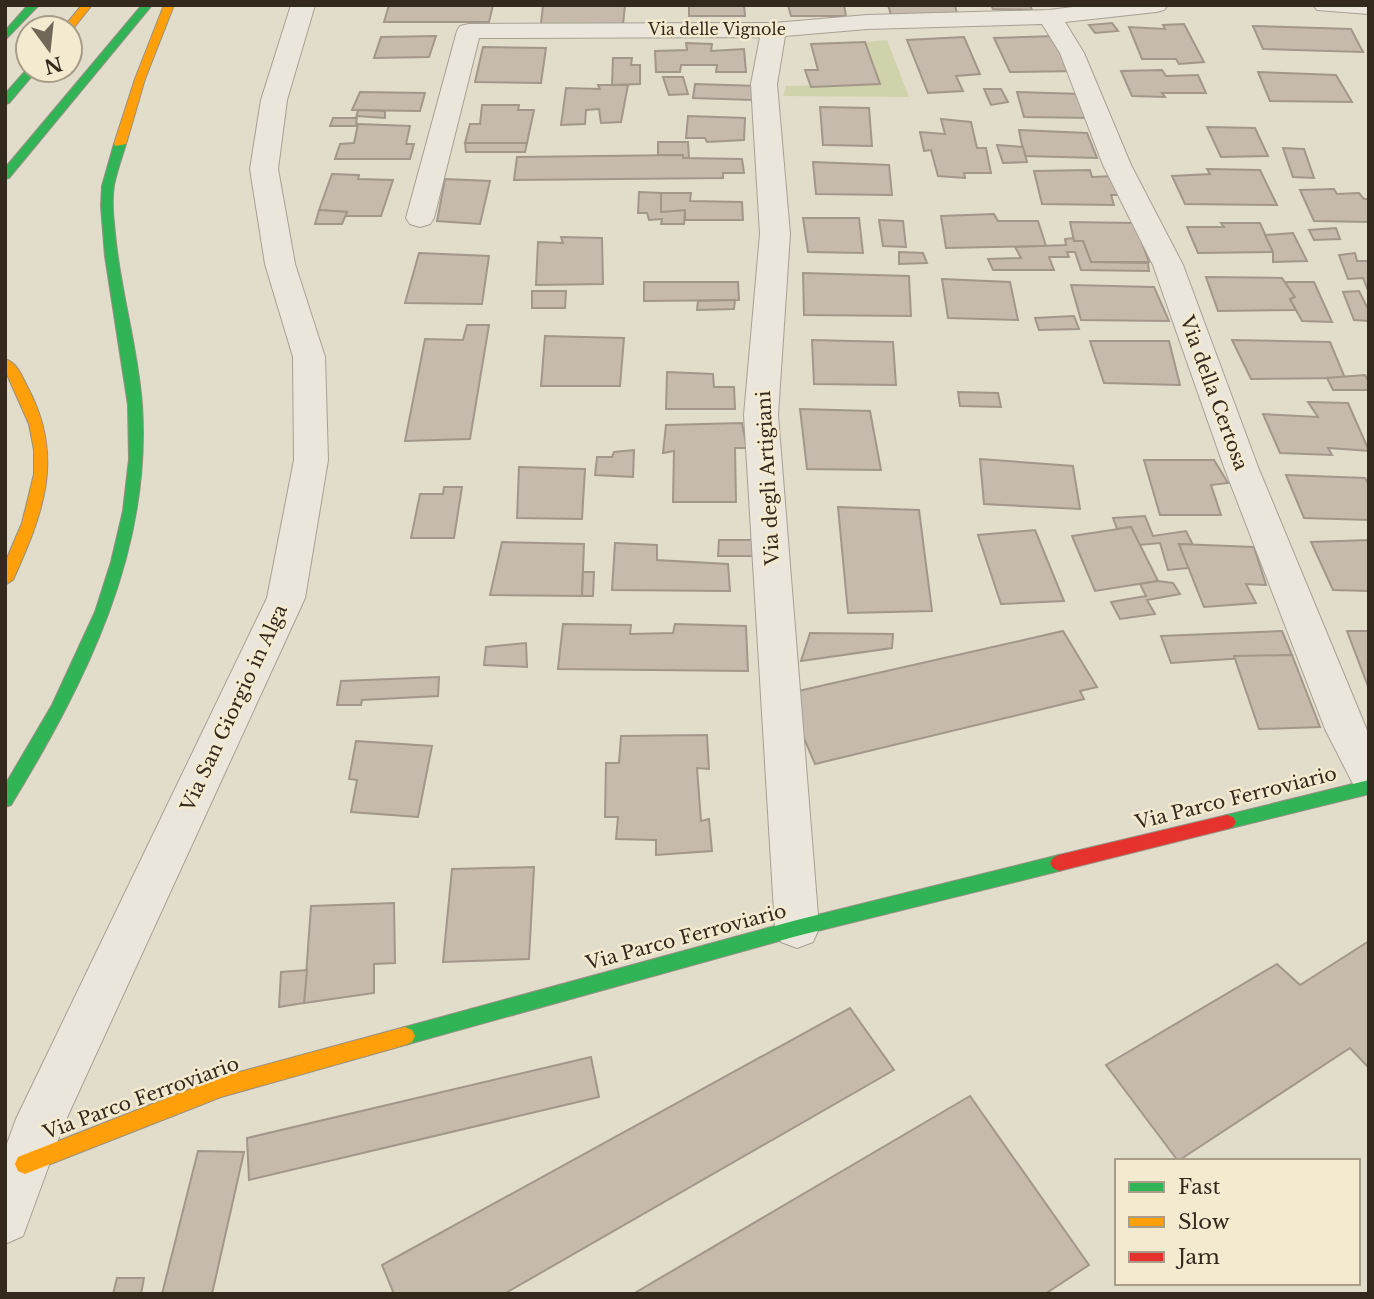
<svg xmlns="http://www.w3.org/2000/svg" width="1374" height="1299" viewBox="0 0 1374 1299" font-family="'Libre Baskerville',serif">
<style>
.green{fill:#d0d2ac}
.building{fill:#c5baab;stroke:#a2978a;stroke-width:2}
.lines{fill:none;stroke-linecap:round;stroke-linejoin:round}
.street-casing{stroke:#a7a094;stroke-width:2}
.fast-casing{stroke:#969084;stroke-width:2}
.slow-casing{stroke:#969084;stroke-width:2}
.jam-casing{stroke:#969084;stroke-width:2}
.street{fill:#eae6dc;fill-rule:evenodd}
.fast{fill:#30b455;fill-rule:evenodd}
.slow{fill:#ff9f0a;fill-rule:evenodd}
.jam{fill:#e5322d;fill-rule:evenodd}
.labels{text-anchor:middle;dominant-baseline:central;stroke-width:5;stroke-linejoin:round;paint-order:stroke}
.far-street-label{font-size:16px;fill:#34291d;stroke:#f4eacf}
.street-label{font-size:19px;fill:#34291d;stroke:#f4eacf}
</style>
<rect width="100%" height="100%" fill="#e2dcca"/>
<path class="green" d="M887,40L909,97L783,96L786,86L879,84L865,42Z"/>
<g class="building">
<path d="M389,5H493L489,22H384Z"/>
<path d="M543,5H625L623,25L541,24Z"/>
<path d="M689,5H744L745,16H689Z"/>
<path d="M788,5H844L846,16H791Z"/>
<path d="M888,5H955L957,14L891,15Z"/>
<path d="M991,5H1030L1032,10L993,9Z"/>
<path d="M1112,23L1118,31L1095,33L1089,25Z"/>
<path d="M1184,24L1204,62L1179,64L1176,59H1142L1129,27L1165,29L1163,25Z"/>
<path d="M1253,26L1351,29L1363,52L1263,49Z"/>
<path d="M436,36L429,57L374,58L381,37Z"/>
<path d="M1055,36L1076,71L1010,72L994,38Z"/>
<path d="M964,37L980,74L956,76L963,91L928,93L907,40Z"/>
<path d="M865,42L880,84L811,87L805,70H818L811,44Z"/>
<path d="M686,43L712,44L711,51L744,49L746,72H716L717,65H681L680,72H656L655,51L687,50Z"/>
<path d="M483,47L546,48L541,83L475,82Z"/>
<path d="M613,58H632L631,65H640V84L612,85Z"/>
<path d="M1162,70L1166,76L1198,75L1206,93H1162L1165,97L1132,96L1121,71Z"/>
<path d="M1258,72L1336,75L1352,102L1270,101Z"/>
<path d="M663,77H683L688,94L669,95Z"/>
<path d="M695,84L758,86L754,100L693,98Z"/>
<path d="M598,85H628L621,122L601,123L599,109L586,110L585,124L561,125L566,88L600,89Z"/>
<path d="M984,89H1001L1008,102L991,105Z"/>
<path d="M360,92L425,93L420,111L352,110Z"/>
<path d="M1017,92L1083,94L1091,118L1024,117Z"/>
<path d="M482,105H519L518,110H534L527,143H465L470,124H480Z"/>
<path d="M820,107L869,108L872,146L823,145Z"/>
<path d="M358,110L385,111V118L357,116L356,126H330L333,118H356Z"/>
<path d="M688,116L745,118L744,140L707,142L705,138H686Z"/>
<path d="M941,119L971,122L977,148H986L991,173H964L965,178L938,176L931,150L924,151L920,132L945,134Z"/>
<path d="M358,124L410,126L406,144H414L410,159H335L340,144L354,143Z"/>
<path d="M1207,127L1255,128L1268,156L1221,157Z"/>
<path d="M1019,130L1087,133L1097,158L1024,156Z"/>
<path d="M658,142H688L689,158H683V155H658Z"/>
<path d="M465,143H527L525,152H466Z"/>
<path d="M997,145L1023,147L1027,162L1003,163Z"/>
<path d="M1283,148L1304,149L1314,178L1293,177Z"/>
<path d="M683,155V158L742,159L744,173H723V178L514,180L517,157Z"/>
<path d="M813,162L889,165L892,195L816,194Z"/>
<path d="M1207,169L1260,170L1277,205L1185,204L1172,176L1210,174Z"/>
<path d="M1090,170L1092,177L1114,176L1121,195H1111L1114,205L1042,204L1034,171Z"/>
<path d="M332,174L359,175L358,179L393,180L381,216H345L347,212L319,210Z"/>
<path d="M445,179L490,181L480,224L437,221Z"/>
<path d="M1334,189L1337,194L1359,193L1364,199H1369V222L1314,221L1300,190Z"/>
<path d="M639,192L661,193V212L685,210L684,224H661L662,219L649,220L647,213H638Z"/>
<path d="M661,193H691L690,201L742,202L743,220H685V210L661,212Z"/>
<path d="M319,210L347,212L342,224H315Z"/>
<path d="M994,214L998,221H1038L1046,246L946,248L941,216Z"/>
<path d="M803,218H859L863,253L808,252Z"/>
<path d="M879,220L903,221L906,247L883,246Z"/>
<path d="M1070,222L1135,223L1149,262H1091L1083,241H1074Z"/>
<path d="M1221,223H1260L1273,252L1198,253L1187,227H1224Z"/>
<path d="M1336,228L1340,239L1314,240L1309,230Z"/>
<path d="M1293,233L1307,261L1273,262V252L1265,235Z"/>
<path d="M561,237L602,238L603,284L536,285L538,242L563,243Z"/>
<path d="M1073,238L1074,241H1083L1091,262L1148,263L1149,271L1081,270L1075,252H1067L1069,257H1049L1054,270H993L988,259L1021,258L1015,247L1066,245L1065,239Z"/>
<path d="M899,252L923,253L927,263L899,264Z"/>
<path d="M419,253L489,256L482,304L405,303Z"/>
<path d="M1355,253L1357,261H1369V293L1363,278L1348,279L1339,255Z"/>
<path d="M803,273L909,276L911,316L804,315Z"/>
<path d="M1206,277L1282,278L1295,297L1290,299L1296,310L1218,311Z"/>
<path d="M942,279L1010,282L1018,320L948,318Z"/>
<path d="M644,282H738L739,300L644,301Z"/>
<path d="M1285,282H1314L1332,322L1302,321L1290,299L1295,297Z"/>
<path d="M1071,285L1154,287L1169,321L1081,320Z"/>
<path d="M532,291H566L565,308H532Z"/>
<path d="M1359,291L1369,311V321L1354,320L1343,292Z"/>
<path d="M735,300L734,309L697,310L698,301Z"/>
<path d="M1074,316L1079,329L1039,330L1035,318Z"/>
<path d="M467,325H489L470,439L405,441L425,339L463,340Z"/>
<path d="M545,336L624,338L620,386H541Z"/>
<path d="M812,340L893,342L896,385L814,384Z"/>
<path d="M1232,340L1330,342L1345,378L1251,379Z"/>
<path d="M1090,341H1169L1180,385L1104,383Z"/>
<path d="M667,372L713,374L714,387H734L735,409H666Z"/>
<path d="M1365,375L1369,382V390H1333L1327,378Z"/>
<path d="M958,392L998,393L1001,407L960,406Z"/>
<path d="M1308,402L1348,403L1369,451L1328,448L1332,455L1280,453L1263,414L1318,417Z"/>
<path d="M800,409L870,411L881,470L807,469Z"/>
<path d="M742,423L747,448H735L736,502H673L674,451L663,453L666,425Z"/>
<path d="M634,450L633,477L595,475L597,457H612L614,452Z"/>
<path d="M980,459L1073,466L1080,509L984,504Z"/>
<path d="M1144,460H1214L1228,483L1211,485L1221,515H1160Z"/>
<path d="M519,467L585,469L582,519L517,518Z"/>
<path d="M1286,475L1365,478L1369,485V520L1304,518Z"/>
<path d="M444,487H462L454,538H411L420,494H443Z"/>
<path d="M838,507L919,510L932,611L848,613Z"/>
<path d="M1145,516L1153,536L1186,531L1193,545L1179,544L1189,568L1168,570L1160,543L1139,545L1131,527L1117,529L1113,518Z"/>
<path d="M1131,527L1158,581L1095,591L1072,536Z"/>
<path d="M1035,530L1064,601L1001,604L978,535Z"/>
<path d="M719,540H760V556H718Z"/>
<path d="M1369,540V591L1333,590L1311,542Z"/>
<path d="M502,542L584,544L582,596L490,595Z"/>
<path d="M615,543L657,545V560L728,564L730,591L612,590Z"/>
<path d="M1179,544L1254,547L1266,585L1246,584L1256,603L1204,607Z"/>
<path d="M583,572H594L593,596H582Z"/>
<path d="M1158,581L1173,583L1180,594L1147,600L1155,614L1120,619L1111,602L1146,596L1140,584Z"/>
<path d="M563,624L631,625L630,634L673,633L675,624L746,626L748,671L558,669Z"/>
<path d="M1063,631L1097,687L1080,691L1084,699L815,764L785,694Z"/>
<path d="M1282,631L1292,655L1171,663L1161,636Z"/>
<path d="M1347,631H1369V689Z"/>
<path d="M810,633L893,634L892,648L801,661Z"/>
<path d="M526,643L527,667L484,665L486,647Z"/>
<path d="M1292,655L1320,727L1259,729L1234,656Z"/>
<path d="M439,677L438,696L362,700L361,705H337L341,681Z"/>
<path d="M707,735L709,769L697,768L701,821L709,819L712,851L656,855V840L616,839L618,817H605L606,763H619L621,736Z"/>
<path d="M356,741L432,746L418,817L351,812L357,780L349,779Z"/>
<path d="M534,867L529,959L443,962L452,869Z"/>
<path d="M394,903L395,963L374,964V993L304,1003L311,906Z"/>
<path d="M1369,941V1068L1350,1048L1178,1161L1106,1065L1277,964L1300,985Z"/>
<path d="M307,970L304,1003L279,1007L281,972Z"/>
<path d="M850,1008L894,1070L504,1294H394L382,1265Z"/>
<path d="M591,1057L599,1097L249,1180L247,1138Z"/>
<path d="M970,1096L1089,1265L1045,1294H633Z"/>
<path d="M198,1151L244,1152L212,1294H162Z"/>
<path d="M117,1278H144L141,1294H113Z"/>
</g>
<g class="lines">
<g class="street-casing">
<g id="street">
<path d="M291,5H315L287,100L278,169L295,264L325,357L328,460L305,598L64,1124L23,1236L5,1244V1149L16,1119L267,598L294,460L293,357L265,264L250,169L261,100Z"/>
<path d="M1089,5H1168L1164,10L1156,12L1065,22L1084,53L1131,165L1183,265L1258,467L1369,735V791L1354,786L1325,729L1224,467L1153,265L1103,165L1060,53L1042,24L867,29L785,36L777,84L790,234L778,415L819,928L813,942L797,948L781,942L775,928L744,415L760,234L751,84L760,37L479,38L434,218L430,224L420,227L410,224L406,218L457,31L460,26L469,24L774,23L867,15L1049,10Z"/>
<path d="M1313,5H1369V14L1317,10Z"/>
</g>
</g>
<g class="fast-casing">
<g id="fast">
<path d="M28,5H39L5,40V31Z"/>
<path d="M142,5H152L9,178L5,179V168Z"/>
<path d="M28,68L37,70L9,103L5,104V94Z"/>
<path d="M120,141L126,144C122,157 117,171 114,185C111,203 114,224 116,243C122,297 138,350 142,405C152,552 85,683 11,805L5,807V785L52,705L95,612L111,562L123,511L129,459L128,405L105,256L101,206L102,186L114,144Z"/>
<path d="M1369,780V794L1227,829L1221,827L1218,822L1221,817L1227,815Z"/>
<path d="M1059,855L1065,858L1068,863L1065,868L1059,871L797,936L405,1045L398,1042L395,1036L398,1030L405,1027L797,920Z"/>
</g>
</g>
<g class="slow-casing">
<g id="slow">
<path d="M82,5H92L72,30L63,28Z"/>
<path d="M164,5H174L145,79L126,144L116,146L114,144L135,79Z"/>
<path d="M5,359C18,363 22,377 28,388C65,458 43,513 13,580L5,585V563L22,523L34,474V450L29,424L5,370Z"/>
<path d="M405,1027L412,1030L415,1036L412,1042L405,1045L221,1097L25,1174L18,1171L15,1164L18,1157L221,1077Z"/>
</g>
</g>
<g class="jam-casing">
<path id="jam" d="M1227,815L1233,817L1236,822L1233,827L1227,829L1059,871L1053,868L1050,863L1053,858L1059,855Z"/>
</g>
<use href="#street" class="street"/>
<use href="#fast" class="fast"/>
<use href="#slow" class="slow"/>
<use href="#jam" class="jam"/>
</g>
<g class="labels">
<g class="far-street-label">
<text x="717" y="29">Via delle Vignole</text>
</g>
<g class="street-label">
<text transform="translate(1214 393) rotate(70)">Via della Certosa</text>
<text transform="translate(768 478) rotate(-93)">Via degli Artigiani</text>
<text transform="translate(234 708) rotate(-65)">Via San Giorgio in Alga</text>
<text transform="translate(1236 798) rotate(-14)">Via Parco Ferroviario</text>
<text transform="translate(686 937) rotate(-15)">Via Parco Ferroviario</text>
<text transform="translate(141 1098) rotate(-20)">Via Parco Ferroviario</text>
</g>
</g>
<rect width="1374" height="1299" fill="none" stroke="#34291d" stroke-width="14"/>
<rect x="1115" y="1159" width="245" height="126" fill="#f4eacf" stroke="#a79d88" stroke-width="2"/>
<rect x="1129" y="1182" width="35" height="10" fill="#30b455" stroke="#a79d88" stroke-width="2"/>
<text x="1178" y="1194" font-size="21" fill="#34291d">Fast</text>
<rect x="1129" y="1217" width="35" height="10" fill="#ff9f0a" stroke="#a79d88" stroke-width="2"/>
<text x="1178" y="1229" font-size="21" fill="#34291d">Slow</text>
<rect x="1129" y="1252" width="35" height="10" fill="#e5322d" stroke="#a79d88" stroke-width="2"/>
<text x="1178" y="1264" font-size="21" fill="#34291d">Jam</text>
<g transform="translate(49 49) rotate(165)"><circle r="33" fill="#f4eacf" stroke="#a79d88" stroke-width="2"/>
<path d="M0-5L12 26L0 18L-12 26Z" fill="#71685a"/>
<text y="-10" font-size="19" font-weight="bold" text-anchor="middle" fill="#34291d">N</text>
</g>
</svg>
